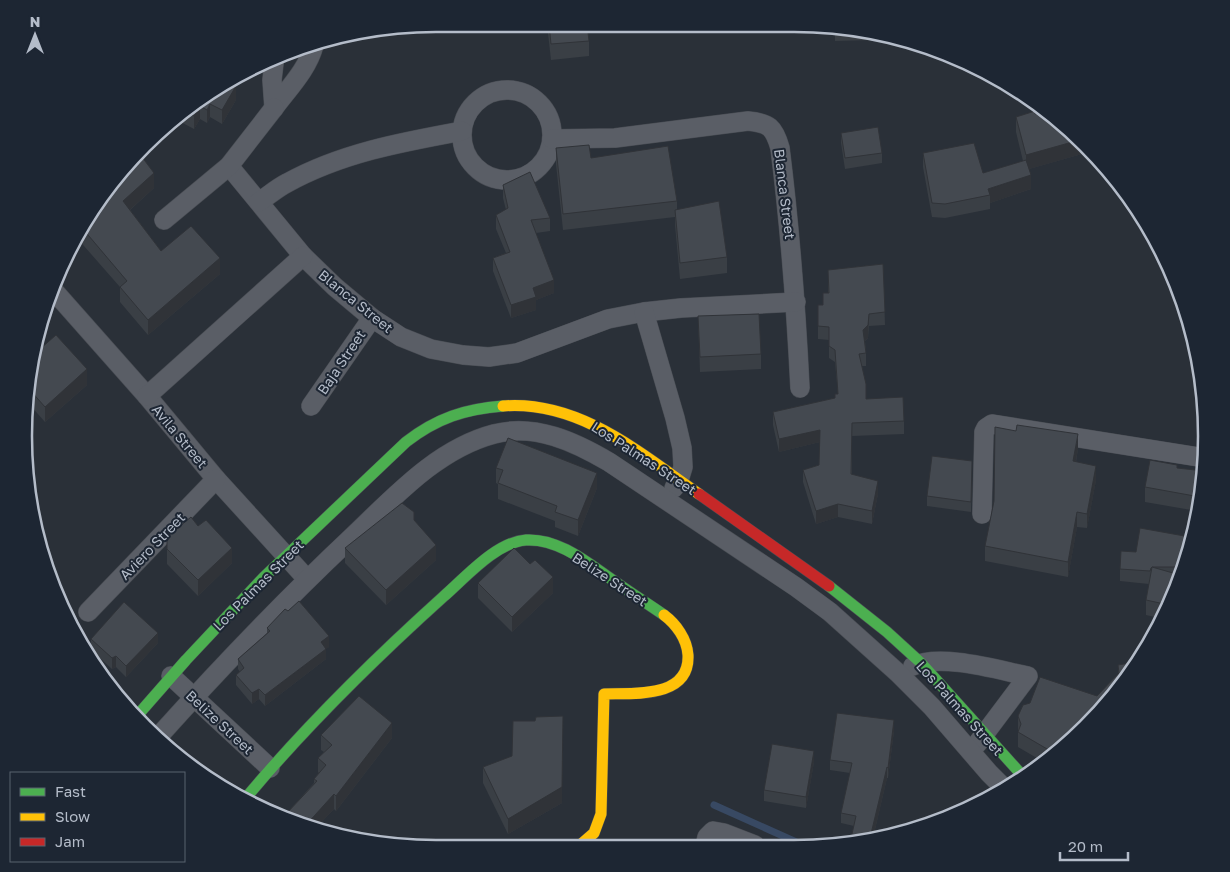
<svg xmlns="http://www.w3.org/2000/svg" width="1230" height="872" viewBox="0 0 1230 872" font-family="'Golos Text',sans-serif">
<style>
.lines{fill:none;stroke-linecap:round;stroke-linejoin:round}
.stream{stroke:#384963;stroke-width:7}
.street-casing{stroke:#484c53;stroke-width:20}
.fast-casing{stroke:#484c53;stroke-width:12}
.slow-casing{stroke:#484c53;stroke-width:12}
.jam-casing{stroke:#484c53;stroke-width:12}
.street{stroke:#5a5e66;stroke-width:19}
.fast{stroke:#4caf50;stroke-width:11}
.slow{stroke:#ffc107;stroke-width:11}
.jam{stroke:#c62828;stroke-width:11}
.wall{fill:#3a3f45}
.shaded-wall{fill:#303338}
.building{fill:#444950;stroke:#303338}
.labels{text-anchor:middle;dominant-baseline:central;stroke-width:4;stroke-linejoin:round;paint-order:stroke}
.street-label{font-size:14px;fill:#b4bcc9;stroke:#1d2633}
.rim{fill:none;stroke:#b4bcc9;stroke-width:2.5}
</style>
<rect width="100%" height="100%" fill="#2a3038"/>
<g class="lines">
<path class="stream" d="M714,805L803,845"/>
<g class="street-casing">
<g id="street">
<path d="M274,63L272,80L274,108C288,89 308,69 314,45"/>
<circle cx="507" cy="135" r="45"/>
<path d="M552,139L615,138L748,121C769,123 774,127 780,148C790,228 796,307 800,388"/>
<path d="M229,166L303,256L335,287L372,318L401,337L431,349L463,355L489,357L517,353L608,319L644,312L681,308L796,302"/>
<path d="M259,202C268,196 277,188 287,183C341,153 402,142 462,131"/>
<path d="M164,220L229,166L274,108"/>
<path d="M54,291L147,396L216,479L307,579"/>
<path d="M644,312L675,418L682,448L683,467L679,480L674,488"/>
<path d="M147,396L303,256"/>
<path d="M311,406L372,318"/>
<path d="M982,514L984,432L986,428L992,424L1205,458"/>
<path d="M88,612L216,479"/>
<path d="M913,666C941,653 998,670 1028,676L977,744"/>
<path d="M171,676L270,768"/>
<path d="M158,737C220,668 284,601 352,537C394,497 437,449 494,434C535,423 575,442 609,462L796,587L830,612L898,673L932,707L989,773L1002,786"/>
<path d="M705,846L707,837L713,831L724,833L755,845"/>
</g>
</g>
<g class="fast-casing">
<g id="fast">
<path d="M829,586L887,632L921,663L1021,774"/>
<path d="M136,717L186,660L264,577L406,442C437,418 465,409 503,406"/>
<path d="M244,800C305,727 372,661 443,597C465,578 496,542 526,540C559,538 589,564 614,581C631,593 648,604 664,615"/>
</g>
</g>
<g class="slow-casing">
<g id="slow">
<path d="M503,406C579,400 640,453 699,494"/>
<path d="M579,846L594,833L601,814L604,694C633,693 690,699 688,655C687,639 676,624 664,615"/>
</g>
</g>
<g class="jam-casing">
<path id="jam" d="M699,494L829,586"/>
</g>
<use href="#street" class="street"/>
<use href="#fast" class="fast"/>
<use href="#slow" class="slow"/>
<use href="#jam" class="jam"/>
</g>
<g class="wall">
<path d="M547,24H587L589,41V56L551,60Z"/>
<path d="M700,24H735L701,29Z"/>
<path d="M835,28L872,31V40L835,41Z"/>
<path d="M207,93L236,100L222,124L210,117L207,123L200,119L194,129L177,120Z"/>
<path d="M1041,112L1089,152L1029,169L1031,189L990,203V209L945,218L932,217L923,167V153L983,173L1023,161L1016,132V117Z"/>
<path d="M841,133L882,153V163L845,169L841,143Z"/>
<path d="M556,148L591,158L677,201V210L727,257V273L680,279L675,225V217L563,230L556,164Z"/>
<path d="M126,164L154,188L130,210L161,251L220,274L148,335L120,302V287L77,238Z"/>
<path d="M503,185L550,218V231L536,233L554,293L536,300V310L511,318L493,271V258L506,253L496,229V215L506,210L503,198Z"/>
<path d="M883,264L885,325L869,326L868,338L865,341L866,353V366H862L866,399L904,421V434L852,436V475L878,494L872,524L838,517L816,524L803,482V470L819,465L820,442L779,452L773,425V412L835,398L838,394L835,362L829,358V340L818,339V305H823L828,293V270Z"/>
<path d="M698,316L761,354V369L700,372Z"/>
<path d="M32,356L87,385L45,422L30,405Z"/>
<path d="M1078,449L1076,462L1096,480L1087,528L1077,527L1068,577L985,561V546L994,501Z"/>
<path d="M972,461L971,512L927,506V496Z"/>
<path d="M496,468L597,488L578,536L555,527V521L498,499V484L496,483Z"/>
<path d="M1177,468L1204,471L1197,511L1145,502V487Z"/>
<path d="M414,520L436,560L386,605L345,563V548Z"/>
<path d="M198,526L232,563L198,596L167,564V537Z"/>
<path d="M1190,548L1163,619L1146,615V600L1149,584L1120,581V569L1136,552Z"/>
<path d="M478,583L553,593L512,632L478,598Z"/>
<path d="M267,628L329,647L326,648V659L265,706L259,699L252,704L236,685V675L240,672L238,669V659L267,633Z"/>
<path d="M91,639L158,643L126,677L116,667L112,669L91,650Z"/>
<path d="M1136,662L1066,746L1042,761L1018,747V716L1097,696L1118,674V665Z"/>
<path d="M894,731L888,778H887L873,838L852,844V834L854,826L841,823V813L850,773L830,770V760Z"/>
<path d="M321,735L392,738L336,811L334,809L315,829L286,818V814L314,783V779L319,773L318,772V758L324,752L321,750Z"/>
<path d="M814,762L806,808L764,801V790Z"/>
<path d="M483,767L562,803L508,834L483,783Z"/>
</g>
<g class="shaded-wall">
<path d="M979,71L987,74L979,77Z"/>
<path d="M236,86V100L222,124V110Z"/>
<path d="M210,104V117L207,123V110Z"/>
<path d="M200,106V119L194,129V116Z"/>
<path d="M1076,141L1089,152L1026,170V155Z"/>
<path d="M154,173V188L123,216V201Z"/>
<path d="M1031,175V189L990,203V195L988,189Z"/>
<path d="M220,258V274L148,335V320Z"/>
<path d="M554,280V293L536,300V310L511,318V305L533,288Z"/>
<path d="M869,314L868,338L863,343V330Z"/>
<path d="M87,369V385L45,422V407Z"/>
<path d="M820,430V442L779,452V439Z"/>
<path d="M1078,434V449L1073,476V461Z"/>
<path d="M1096,466V480L1087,528V514Z"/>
<path d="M597,473V488L578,536V520Z"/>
<path d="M878,481V494L872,524V511Z"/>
<path d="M838,504V517L816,524V511Z"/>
<path d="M1077,512V527L1068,577V562Z"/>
<path d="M1190,537V548L1186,558Z"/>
<path d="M436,545V560L386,605V590Z"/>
<path d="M232,548V563L198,596V580Z"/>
<path d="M553,577V593L512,632V617Z"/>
<path d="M158,633V643L126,677V666Z"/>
<path d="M329,636V647L321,653V642Z"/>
<path d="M326,649V659L265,706V695Z"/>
<path d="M116,656V667L112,669V658Z"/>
<path d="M259,689V699L252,704V693Z"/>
<path d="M563,716L562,803L508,834V819Z"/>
<path d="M894,720V731L888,778V768Z"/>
<path d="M392,723V738L336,811V796Z"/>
<path d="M814,751V762L806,808V797Z"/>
<path d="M887,767V778L873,838L870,839Z"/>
<path d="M334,794V809L315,829L306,825Z"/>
</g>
<g class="building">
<path d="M549,24H587L589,41L551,44Z"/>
<path d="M835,28L858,30L835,31Z"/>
<path d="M230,83L236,86L222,110L210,104L207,110L200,106L194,116L186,111L207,93Z"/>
<path d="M1035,111V114L1041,112L1076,141L1026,155L1016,117Z"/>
<path d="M878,127L882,153L845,158L841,133Z"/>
<path d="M974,143L983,173L1026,160L1031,175L988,189L990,195L945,204L932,203L923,153Z"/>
<path d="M589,145L591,158L668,146L677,201L563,214L556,148Z"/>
<path d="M139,153L154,173L123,201L161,251L191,226L220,258L148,320L120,287L127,281L83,229L126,164Z"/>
<path d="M530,172L550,218L531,220L554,280L533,288L536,297L511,305L493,258L510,252L496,215L508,208L503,185Z"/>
<path d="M719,201L727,257L680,263L675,210Z"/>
<path d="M883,264L885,312L869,314L868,325L863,330L866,353L859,354L866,384V399L903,397L904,421L852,423L851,474L878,481L872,511L838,504L816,511L803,470L819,465L820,430L779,439L773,412L835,398V394H838L835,350L829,346V327L818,326V305H823V293H829L828,270Z"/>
<path d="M759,314L761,354L700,357L698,316Z"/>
<path d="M56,335L87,369L45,407L30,390L32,356Z"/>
<path d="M1017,425L1078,434L1073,461L1096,466L1087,514L1077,512L1068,562L985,546L994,501L995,427L1016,431Z"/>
<path d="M508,438L597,473L578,520L555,512L557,506L498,483L503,470L496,468Z"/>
<path d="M932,456L972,461L971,502L927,496Z"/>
<path d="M1150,460L1177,465V468L1204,471L1200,497L1145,487Z"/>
<path d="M402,503L414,512V520L436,545L386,590L345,548Z"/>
<path d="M191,517L198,526L206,520L232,548L198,580L167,549V537Z"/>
<path d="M1140,528L1190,537L1186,558L1183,567H1152L1151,568L1150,571L1120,569L1121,551L1136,552Z"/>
<path d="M514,548L530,564L535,560L553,577L512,617L478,583Z"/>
<path d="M1152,567L1180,575L1169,605L1146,600Z"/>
<path d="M299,601L329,636L321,642L326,649L265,695L259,689L252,693L236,675L244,668L238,659L270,631L267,628L285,609L288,611Z"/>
<path d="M124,602L158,633L126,666L116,656L112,658L91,639Z"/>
<path d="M1136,662L1121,687L1066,746L1054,753L1018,732L1021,724L1018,716L1023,705L1030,703L1040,677L1097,696L1119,673L1118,665Z"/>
<path d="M359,696L392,723L336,796L334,794L306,825L295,821L286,814L317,781L314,779L326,765L318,758L332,745L321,735Z"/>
<path d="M837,713L894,720L888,768L887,767L870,838L852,834L856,816L841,813L852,763L830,760Z"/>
<path d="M563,716L562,787L508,819L483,767L512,756L513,721H535L536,717Z"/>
<path d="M772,744L814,751L806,797L764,790Z"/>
</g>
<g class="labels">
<g class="street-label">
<text transform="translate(785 194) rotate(83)">Blanca Street</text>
<text transform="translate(356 301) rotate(39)">Blanca Street</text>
<text transform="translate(341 362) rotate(-56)">Baja Street</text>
<text transform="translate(180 436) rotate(50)">Avila Street</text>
<text transform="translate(644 458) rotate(33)">Los Palmas Street</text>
<text transform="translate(152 546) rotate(-46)">Aviero Street</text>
<text transform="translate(610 579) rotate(33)">Belize Street</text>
<text transform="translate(258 585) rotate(-45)">Los Palmas Street</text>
<text transform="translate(960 708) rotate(48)">Los Palmas Street</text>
<text transform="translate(220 722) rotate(43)">Belize Street</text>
</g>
</g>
<path d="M0 0H1230V872H0ZM436 32H794A404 404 0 0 1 1198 436V436A404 404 0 0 1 794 840H436A404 404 0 0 1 32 436V436A404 404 0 0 1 436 32Z" fill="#1d2633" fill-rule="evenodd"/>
<path class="rim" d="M436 32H794A404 404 0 0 1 1198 436V436A404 404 0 0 1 794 840H436A404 404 0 0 1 32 436V436A404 404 0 0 1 436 32Z"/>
<rect x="10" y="772" width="175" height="90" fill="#1d2633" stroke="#59626f"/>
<rect x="20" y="788" width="25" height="8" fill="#4caf50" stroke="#59626f"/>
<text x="55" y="797" font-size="15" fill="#b4bcc9">Fast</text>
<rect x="20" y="813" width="25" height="8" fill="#ffc107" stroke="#59626f"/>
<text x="55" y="822" font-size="15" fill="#b4bcc9">Slow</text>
<rect x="20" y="838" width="25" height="8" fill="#c62828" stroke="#59626f"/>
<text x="55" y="847" font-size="15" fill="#b4bcc9">Jam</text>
<g transform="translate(35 35)" stroke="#1d2633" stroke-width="4" paint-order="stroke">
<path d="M0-4L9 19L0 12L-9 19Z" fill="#b4bcc9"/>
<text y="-8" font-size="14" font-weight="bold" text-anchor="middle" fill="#b4bcc9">N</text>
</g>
<path d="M1060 852v8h68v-8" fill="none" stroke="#b4bcc9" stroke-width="2.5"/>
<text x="1068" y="852" font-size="15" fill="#b4bcc9" stroke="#1d2633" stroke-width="4" paint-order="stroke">20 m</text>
</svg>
